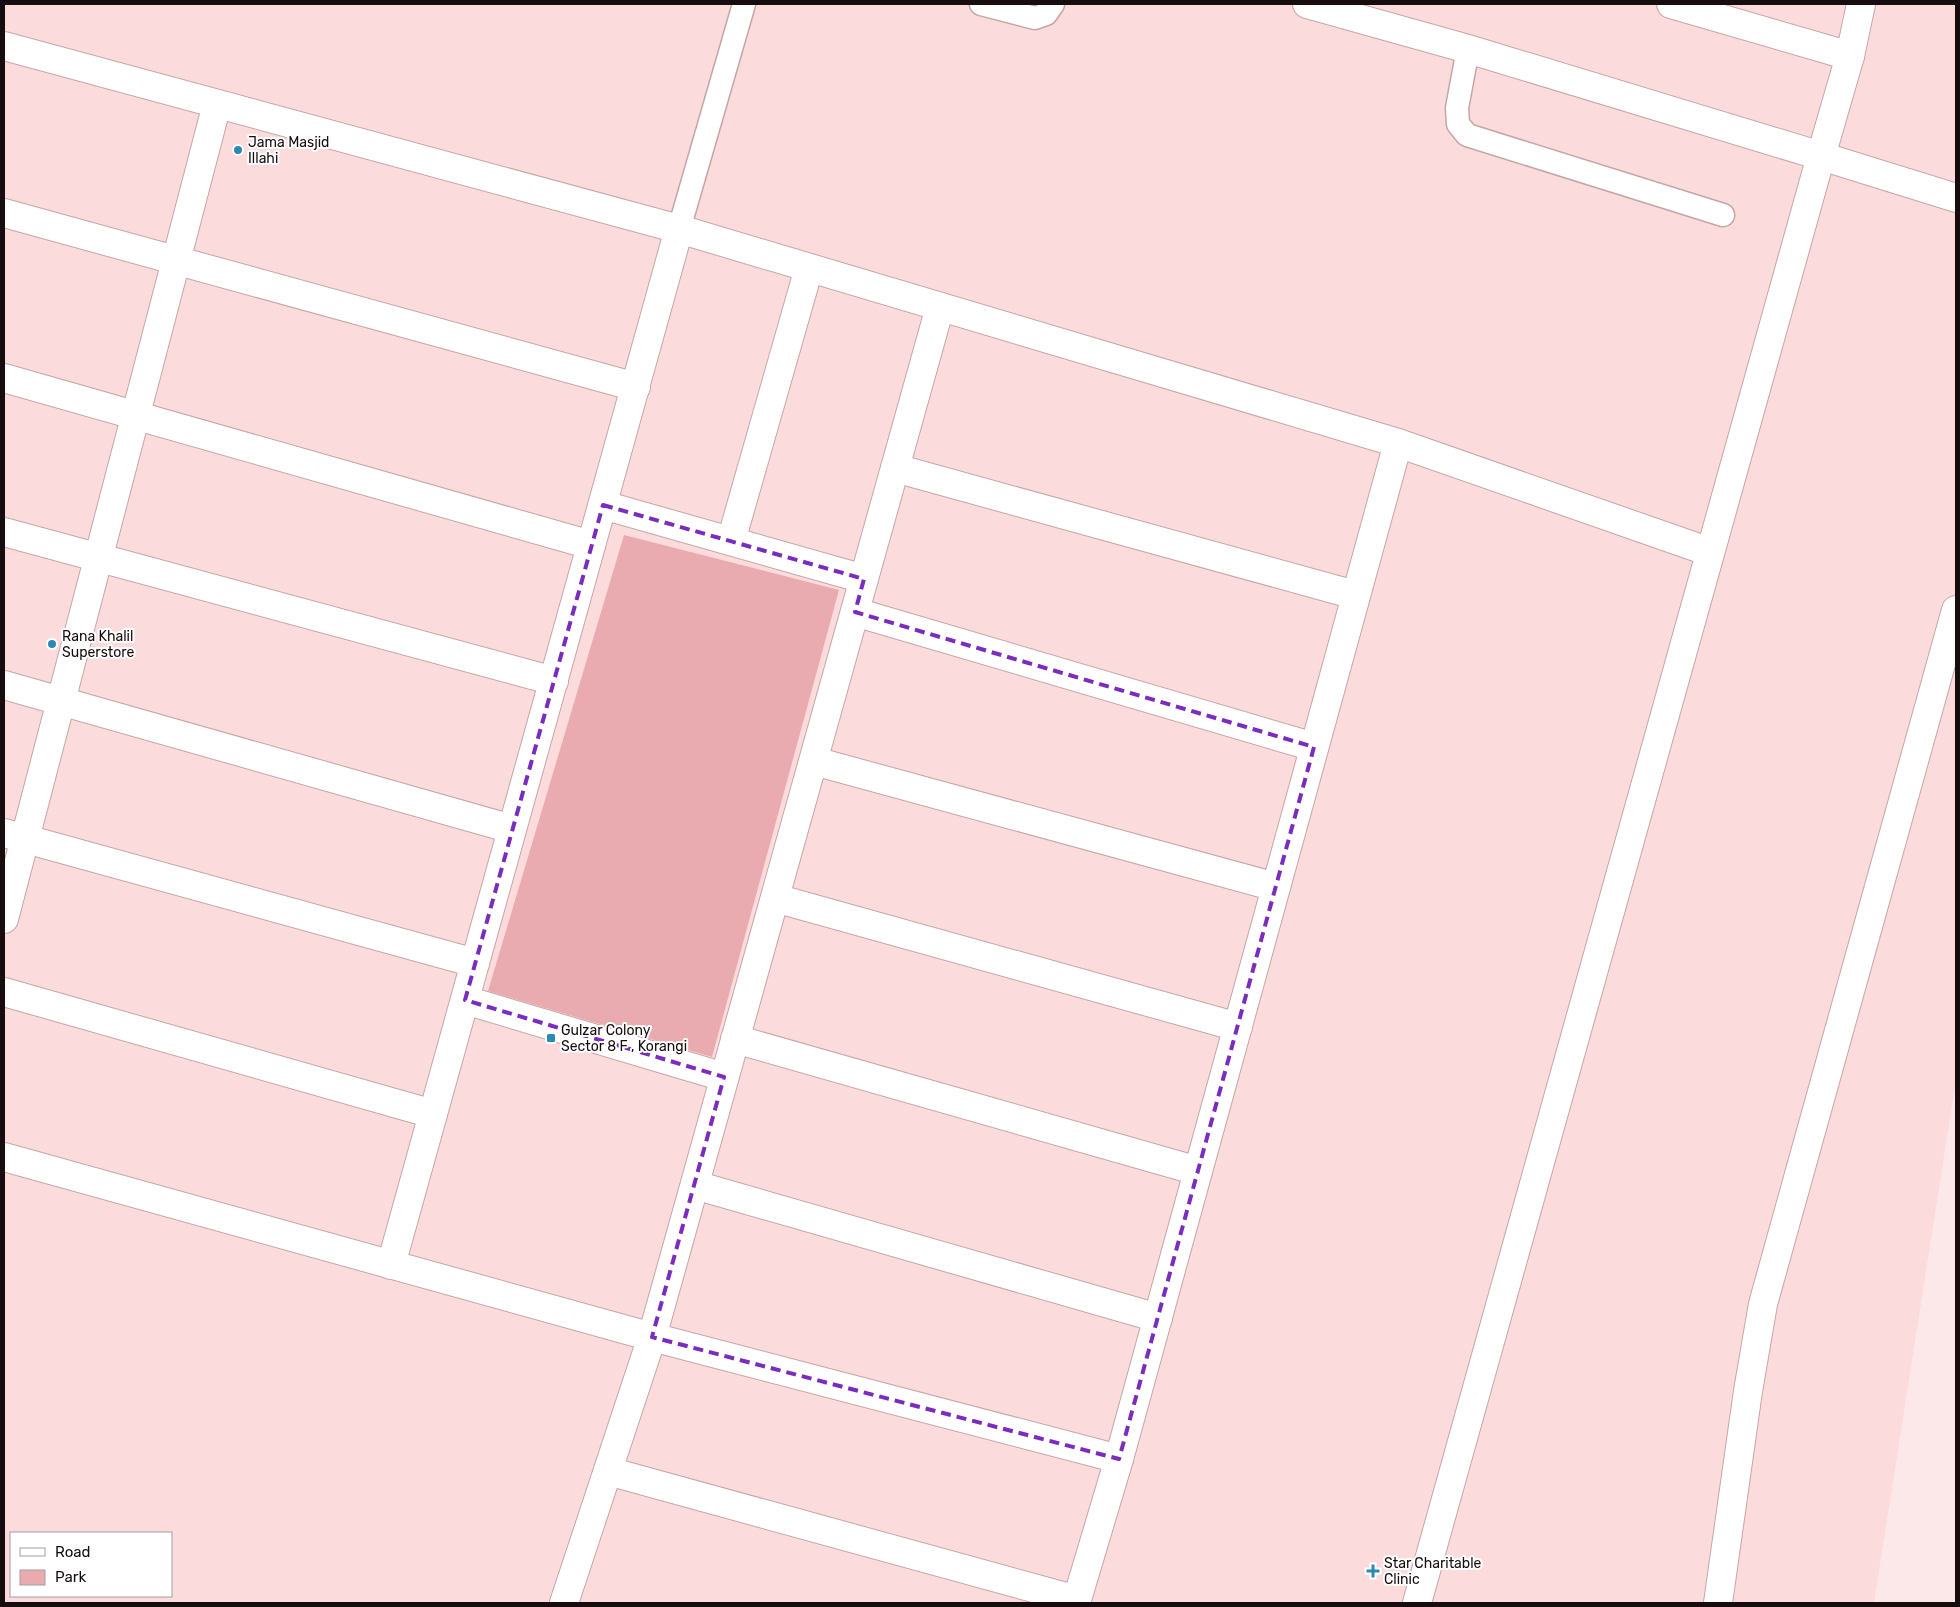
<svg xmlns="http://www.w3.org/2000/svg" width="1960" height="1607" viewBox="0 0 1960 1607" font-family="Rubik,sans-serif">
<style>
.built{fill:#fcdbdc;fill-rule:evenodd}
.green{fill:#e9abaf}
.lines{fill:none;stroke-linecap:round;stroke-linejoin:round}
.lane-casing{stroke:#c5a6a7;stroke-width:25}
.street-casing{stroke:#c5a6a7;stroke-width:30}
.secondary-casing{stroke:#c5a6a7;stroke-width:30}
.lane{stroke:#fff;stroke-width:22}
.street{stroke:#fff;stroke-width:28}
.secondary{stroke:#fff;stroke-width:28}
.marked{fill:none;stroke:#7b2cbf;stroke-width:4;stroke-dasharray:10 6;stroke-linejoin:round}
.poi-dot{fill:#2a89b5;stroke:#fff;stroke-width:2}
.labels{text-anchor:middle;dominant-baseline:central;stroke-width:4;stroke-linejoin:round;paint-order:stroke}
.poi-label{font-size:14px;fill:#180d0e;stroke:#fff;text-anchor:start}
</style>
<rect width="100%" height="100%" fill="#fde8e9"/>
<path class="built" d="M4,4H1956V1080L1874,1603H4ZM11,1533H171V1596H11Z"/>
<path class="green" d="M624,535L839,590L712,1057L488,991Z"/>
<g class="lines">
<g class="lane-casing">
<g id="lane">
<path d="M981,4L1035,18L1046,14L1053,4"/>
<path d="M1468,49L1457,108L1458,124L1467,135L1723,215"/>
<path d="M679,229L744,4"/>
</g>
</g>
<g class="street-casing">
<g id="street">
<path d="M4,46L679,229L1398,443L1710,552"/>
<path d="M4,213L636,387"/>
<path d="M4,378L591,545"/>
<path d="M895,468L1355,595"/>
<path d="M603,505L864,579"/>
<path d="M4,532L554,681"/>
<path d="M731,541L809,268"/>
<path d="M855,612L1314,747"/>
<path d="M4,685L512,829"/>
<path d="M814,761L1276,887"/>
<path d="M4,833L475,963"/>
<path d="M775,898L1238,1027"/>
<path d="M4,919L217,104"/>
<path d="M4,992L433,1114"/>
<path d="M465,1000L724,1077"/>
<path d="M735,1039L1198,1171"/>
<path d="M4,1157L652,1337L1119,1459"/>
<path d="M695,1185L1158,1318"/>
<path d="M391,1265L679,229"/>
<path d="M608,1471L1077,1600"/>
<path d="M564,1603L652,1337L940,307"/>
<path d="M1076,1603L1119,1459L1398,443"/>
<path d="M1417,1603L1821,156L1956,198"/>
<path d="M1718,1603L1748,1391L1763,1304L1956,610"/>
</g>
</g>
<g class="secondary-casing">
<g id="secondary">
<path d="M1307,4L1468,49L1821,156L1850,56L1861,4"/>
<path d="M1671,4L1850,56"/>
</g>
</g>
<use href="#lane" class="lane"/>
<use href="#street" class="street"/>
<use href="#secondary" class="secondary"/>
</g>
<path class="marked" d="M603,505L864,579L855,612L1314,747L1119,1459L652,1337L724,1077L465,1000Z"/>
<g class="poi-dot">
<circle cx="238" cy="150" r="5"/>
<circle cx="52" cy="644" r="5"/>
<rect x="546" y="1033" width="10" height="10" rx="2.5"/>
<path d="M1370.5 1563.5h5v5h5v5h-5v5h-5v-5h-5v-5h5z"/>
</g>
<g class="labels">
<g class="poi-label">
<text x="248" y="142">Jama Masjid<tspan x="248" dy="16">Illahi</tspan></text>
<text x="62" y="636">Rana Khalil<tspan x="62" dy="16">Superstore</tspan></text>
<text x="561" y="1030">Gulzar Colony<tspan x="561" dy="16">Sector 8 F , Korangi</tspan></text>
<text x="1384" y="1563">Star Charitable<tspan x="1384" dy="16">Clinic</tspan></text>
</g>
</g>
<rect width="1960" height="1607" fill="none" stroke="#180d0e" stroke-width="10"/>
<rect x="10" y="1532" width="162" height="65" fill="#ffffff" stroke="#a39e9f"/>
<rect x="20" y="1548" width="25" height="8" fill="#ffffff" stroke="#a39e9f"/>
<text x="55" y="1557" font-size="15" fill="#180d0e">Road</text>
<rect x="20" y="1570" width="25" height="15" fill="#e9abaf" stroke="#a39e9f"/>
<text x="55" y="1582" font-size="15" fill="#180d0e">Park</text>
</svg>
